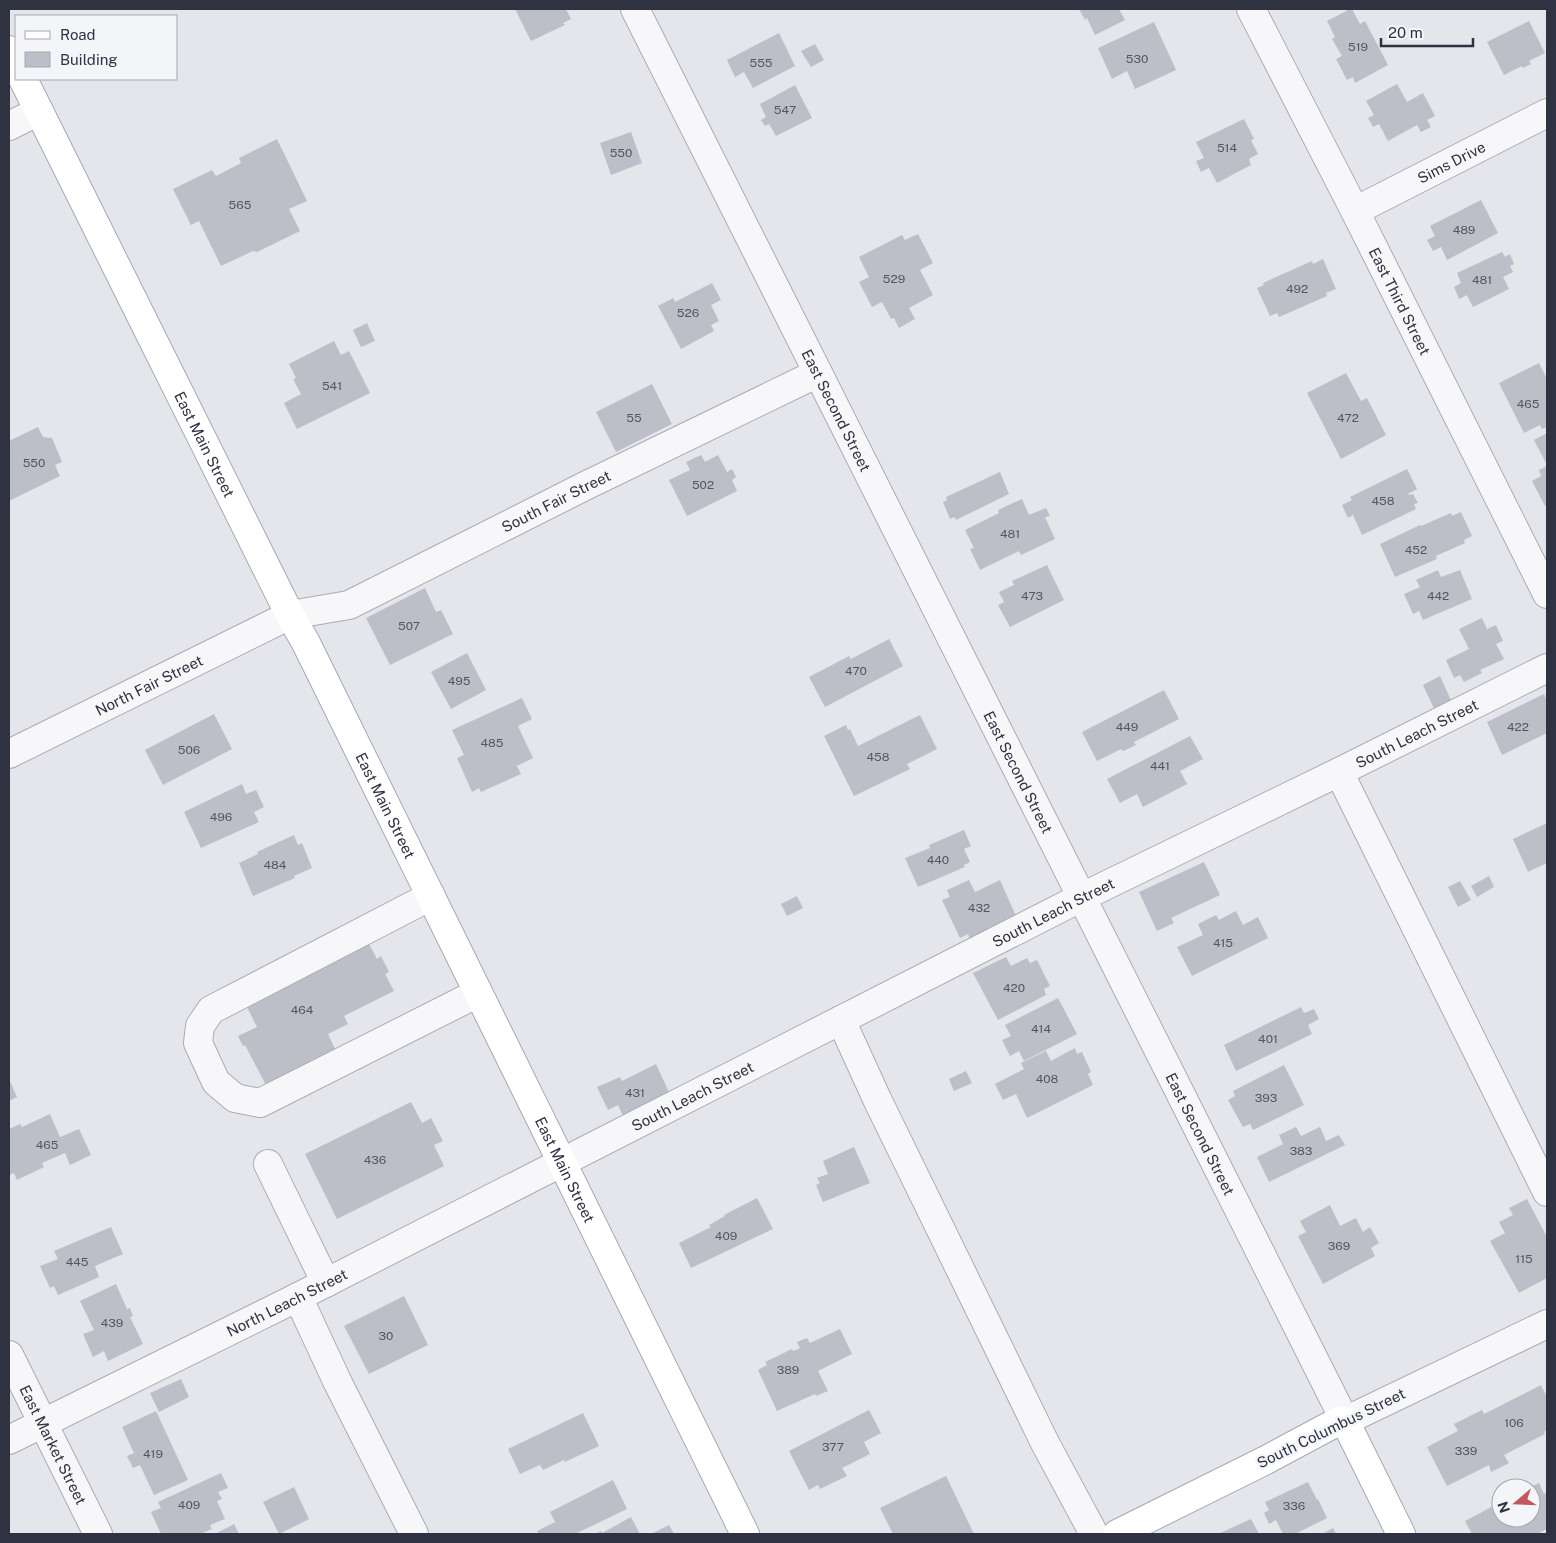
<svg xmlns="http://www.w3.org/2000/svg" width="1556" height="1543" viewBox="0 0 1556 1543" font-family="'Public Sans',sans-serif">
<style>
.building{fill:#bcbfc7}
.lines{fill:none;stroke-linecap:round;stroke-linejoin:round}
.minor-casing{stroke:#aaacb5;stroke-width:30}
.major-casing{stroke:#a5a9b5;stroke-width:30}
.minor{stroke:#f7f7f9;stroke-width:28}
.major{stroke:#fff;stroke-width:28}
.labels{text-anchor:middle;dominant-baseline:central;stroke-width:5;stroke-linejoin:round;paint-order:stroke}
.number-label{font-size:12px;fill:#525562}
.street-label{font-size:15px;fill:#2e3241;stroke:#f4f5f8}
</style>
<rect width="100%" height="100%" fill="#e4e6eb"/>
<g class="building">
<path d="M515,9H566L571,19L563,23L565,25L531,41Z"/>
<path d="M1079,9H1119L1125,20L1095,35L1087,18L1085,20Z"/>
<path d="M1350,9H1352L1360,24L1365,21L1388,65L1355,83L1353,77L1347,80L1336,59L1342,56L1332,39L1335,37L1327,21Z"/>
<path d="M1529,21L1545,53L1529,61L1531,64L1523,68L1522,66L1504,75L1487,42Z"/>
<path d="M1154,22L1176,70L1135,89L1127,71L1112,79L1098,48Z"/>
<path d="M779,33L795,66L753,88L744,72L735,77L727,60Z"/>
<path d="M815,44L824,60L811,67L801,51Z"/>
<path d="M1397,84L1407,102L1423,93L1435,116L1427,120L1431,127L1421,132L1417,125L1388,141L1379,124L1373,127L1368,118L1374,115L1366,101Z"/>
<path d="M795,85L812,118L776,136L769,124L765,126L761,120L766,117L760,104Z"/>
<path d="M1244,119L1254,139L1251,140L1258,154L1249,159L1251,165L1217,183L1209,168L1201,172L1196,161L1204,158L1196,142Z"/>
<path d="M631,132L642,163L611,175L600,143Z"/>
<path d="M277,139L307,201L289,209L300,231L257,252L253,251L221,266L199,221L191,225L173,189L212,170L216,176L241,163L239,158Z"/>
<path d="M1481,200L1498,233L1447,260L1441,247L1433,251L1427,240L1435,236L1430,226Z"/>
<path d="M918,234L933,263L920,270L933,295L909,308L915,319L899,328L894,318L891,319L882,302L872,307L859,282L869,277L859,257L902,235L905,240Z"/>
<path d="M1502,252L1505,257L1510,254L1514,264L1510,266L1513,272L1503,277L1509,289L1473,307L1467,295L1459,299L1454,287L1461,283L1457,273Z"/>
<path d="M1323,259L1336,289L1326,293L1327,296L1279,317L1277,313L1270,316L1257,288L1264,285L1263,283L1312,261L1313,264Z"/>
<path d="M712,283L721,300L711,305L719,321L711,325L714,331L681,349L658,306L673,298L675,302Z"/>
<path d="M367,323L375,341L361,347L353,330Z"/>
<path d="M334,341L341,355L349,351L370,393L297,429L284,403L301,394L293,379L296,378L289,364Z"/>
<path d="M1539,363L1547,379V427L1542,429L1540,425L1524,433L1499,383Z"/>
<path d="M1346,373L1361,401L1367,398L1386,435L1341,459L1307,393Z"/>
<path d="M652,384L672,424L616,452L596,412Z"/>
<path d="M38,427L43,437L52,438L62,462L55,465L60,476L9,501V441Z"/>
<path d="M1547,433V465L1534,440Z"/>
<path d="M701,455L705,462L718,455L727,472L732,469L736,477L732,480L737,491L687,516L669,480L690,470L686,462Z"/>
<path d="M1547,466V505L1545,506L1532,481L1541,476L1539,470Z"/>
<path d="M1407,469L1417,489L1408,494L1409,495L1413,494L1418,503L1414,504L1416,509L1362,535L1353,515L1348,518L1342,505L1352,500L1350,497Z"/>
<path d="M1000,472L1009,494L956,520L955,517L950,519L943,502L947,500L946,497Z"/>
<path d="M1022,499L1029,515L1046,508L1050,516L1045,517L1055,539L1021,555L1019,551L980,570L970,549L974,548L965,530L999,513L998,510Z"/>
<path d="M1461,512L1472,536L1464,540L1465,543L1436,556L1437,559L1395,577L1380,544L1420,525L1421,526L1451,513L1452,516Z"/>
<path d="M1047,565L1064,600L1010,627L998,605L1004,602L999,592L1014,585L1012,581Z"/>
<path d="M1438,570L1441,577L1460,570L1472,599L1423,620L1419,611L1413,614L1404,594L1420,587L1416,580Z"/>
<path d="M425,588L436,612L441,610L453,634L390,665L366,618Z"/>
<path d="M1482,618L1487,629L1496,625L1503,641L1496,644L1504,659L1480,670L1482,673L1464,682L1460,675L1454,678L1446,660L1469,649L1459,629Z"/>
<path d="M889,639L903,666L825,707L809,677L849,656L851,659Z"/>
<path d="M467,653L486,690L451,709L431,672Z"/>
<path d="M1440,676L1453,705L1436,713L1423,685Z"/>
<path d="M1164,690L1179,719L1134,742L1136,745L1123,751L1121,749L1097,761L1082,732Z"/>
<path d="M1544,694L1547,701V733L1502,755L1487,722Z"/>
<path d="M522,698L532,719L518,726L533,758L517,766L521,774L481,792L479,788L472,792L457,758L464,755L452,730Z"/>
<path d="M214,714L232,749L163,785L145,750Z"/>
<path d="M920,715L937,749L907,764L910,769L854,796L824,736L846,725L848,730L850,729L858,746Z"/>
<path d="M1190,736L1203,759L1180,771L1187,784L1143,807L1137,794L1120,803L1107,779Z"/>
<path d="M242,784L246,794L256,790L264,807L254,812L259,822L201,848L184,812Z"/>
<path d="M1547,823V863L1528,872L1513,839Z"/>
<path d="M964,830L971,846L964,849L970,862L964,865L965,867L918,887L905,858L930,848L929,845Z"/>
<path d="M294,835L298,845L302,843L312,868L294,876L295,878L253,896L239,863L258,854L257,852Z"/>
<path d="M1204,862L1220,895L1171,918L1174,923L1157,931L1139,892Z"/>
<path d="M1489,876L1494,887L1477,897L1471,886Z"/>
<path d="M969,880L975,892L1000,880L1016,916L987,929L990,935L972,944L968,934L960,938L942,900L950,897L947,890Z"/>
<path d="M1460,881L1471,900L1458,907L1448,887Z"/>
<path d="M797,896L803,908L787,916L781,904Z"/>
<path d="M1236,911L1243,925L1258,917L1268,938L1192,976L1177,947L1203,935L1198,924L1216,915L1219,920Z"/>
<path d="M369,944L377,959L381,956L389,972L385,974L394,991L344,1016L348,1024L328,1034L336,1051L266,1085L245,1045L243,1046L238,1036L257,1027L246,1005Z"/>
<path d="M1006,957L1011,966L1027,958L1030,963L1037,960L1050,986L1044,989L1046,995L998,1020L973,973Z"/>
<path d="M1058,998L1077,1034L1024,1061L1019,1051L1010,1056L1002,1040L1011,1036L1005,1025Z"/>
<path d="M1301,1007L1304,1013L1314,1009L1319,1019L1308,1025L1312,1034L1236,1071L1224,1045Z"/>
<path d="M1075,1048L1077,1054L1082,1052L1091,1072L1088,1074L1093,1085L1027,1118L1016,1094L1003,1100L995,1084L1024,1069L1021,1063L1046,1051L1051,1061Z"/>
<path d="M656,1064L672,1099L624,1118L618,1105L608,1110L597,1087L620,1077L622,1081Z"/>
<path d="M1284,1065L1304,1105L1253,1130L1250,1124L1243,1127L1228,1100L1235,1096L1233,1091Z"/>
<path d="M966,1071L972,1083L954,1091L949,1079Z"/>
<path d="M9,1079L17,1097L9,1101Z"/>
<path d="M411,1102L422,1123L431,1118L443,1141L434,1145L444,1166L337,1219L305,1154Z"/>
<path d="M50,1114L60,1137L79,1129L91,1155L70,1165L65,1153L42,1163L44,1167L17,1180L14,1173L9,1175V1129L20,1124L22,1127Z"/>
<path d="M1296,1127L1301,1136L1320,1127L1326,1141L1339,1135L1345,1145L1269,1182L1257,1157L1283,1144L1279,1135Z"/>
<path d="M854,1147L870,1183L823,1202L816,1185L820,1183L817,1178L828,1174L823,1161Z"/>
<path d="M757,1198L773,1229L691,1268L679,1243L711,1227L709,1225L725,1216L724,1215Z"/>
<path d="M1527,1199L1547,1237V1278L1519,1293L1490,1241L1505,1233L1499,1222L1513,1215L1509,1208Z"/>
<path d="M1330,1205L1340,1226L1356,1218L1363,1232L1370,1227L1379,1243L1371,1248L1375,1256L1323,1284L1298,1236L1306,1232L1300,1221Z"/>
<path d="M111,1227L123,1254L95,1266L99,1277L58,1295L54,1286L50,1288L40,1266L58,1259L54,1251Z"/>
<path d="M116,1284L127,1309L130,1308L133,1316L130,1317L143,1344L108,1361L104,1351L93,1357L83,1334L94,1330L80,1301Z"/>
<path d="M404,1296L428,1345L369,1374L344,1326Z"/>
<path d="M840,1329L852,1354L818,1371L828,1391L816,1396L815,1394L777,1411L758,1370L767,1365L765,1362L792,1349L793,1351L800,1348L797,1342L807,1338L810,1343Z"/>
<path d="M181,1379L189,1397L159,1412L150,1393Z"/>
<path d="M1541,1385L1547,1397V1430L1544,1432L1545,1434L1504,1455L1509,1463L1491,1472L1489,1465L1447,1486L1427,1447L1458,1431L1454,1424L1482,1410L1484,1414Z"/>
<path d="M869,1410L881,1433L864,1442L870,1454L842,1468L847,1476L820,1489L818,1485L809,1490L789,1451Z"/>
<path d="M156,1411L188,1480L154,1495L140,1465L133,1468L127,1456L134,1453L122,1427Z"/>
<path d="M583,1413L599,1446L565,1462L564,1460L543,1470L540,1465L520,1474L508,1449Z"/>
<path d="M221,1473L228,1488L218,1492L222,1499L217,1501L225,1519L210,1525L212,1529L200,1534H161L151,1512L161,1508L158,1502Z"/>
<path d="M946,1476L974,1534H893L880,1508Z"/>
<path d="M613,1480L627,1509L575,1534H539L537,1531L555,1522L550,1512Z"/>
<path d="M1308,1482L1317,1500L1318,1499L1327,1518L1295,1534H1283L1276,1520L1269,1524L1264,1513L1269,1510L1265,1502Z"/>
<path d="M1539,1483L1544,1494L1547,1492V1529L1537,1534H1472L1465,1521L1501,1502V1518H1531V1487Z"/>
<path d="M294,1487L309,1519L279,1534L263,1502Z"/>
<path d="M631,1517L640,1534H595L601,1531L602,1533Z"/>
<path d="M1251,1519L1259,1534H1218Z"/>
<path d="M234,1524L239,1534H215Z"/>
<path d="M669,1525L674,1534H651Z"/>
<path d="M1333,1528L1336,1534H1322Z"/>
</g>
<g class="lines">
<g class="minor-casing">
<g id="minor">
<path id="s1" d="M635,9L1345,1421L1547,1324"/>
<path id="s2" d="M1251,9L1355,211L1547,594"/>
<path d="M9,126L39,111"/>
<path id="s3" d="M1355,211L1547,113"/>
<path id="s4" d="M9,754L290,615L349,605L585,486L818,373"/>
<path d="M1339,772L1547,1192"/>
<path d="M431,896L211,1010L200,1026L198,1043L216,1082L235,1098L260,1103L478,993"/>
<path d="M841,1020L877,1099L1045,1443L1094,1534"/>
<path d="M268,1164L326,1283"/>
<path d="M298,1297L337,1381L414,1534"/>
<path id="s5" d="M9,1355L98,1534"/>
<path id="s6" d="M9,1440L298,1297L1082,897L1339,772L1547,668"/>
</g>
</g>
<g class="major-casing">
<g id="major">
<path d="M9,50L16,65"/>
<path id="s7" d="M23,79L290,615L306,643L745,1534"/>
<path d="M1117,1534L1266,1460L1337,1422L1345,1421L1401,1534"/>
</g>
</g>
<use href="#minor" class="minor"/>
<use href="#major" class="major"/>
</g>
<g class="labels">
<g class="number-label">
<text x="1358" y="47">519</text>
<text x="1137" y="59">530</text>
<text x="761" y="63">555</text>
<text x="785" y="110">547</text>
<text x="1227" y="148">514</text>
<text x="621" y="153">550</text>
<text x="240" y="205">565</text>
<text x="1464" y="230">489</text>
<text x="894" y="279">529</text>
<text x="1482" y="280">481</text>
<text x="1297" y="289">492</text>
<text x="688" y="313">526</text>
<text x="332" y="386">541</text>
<text x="1528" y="404">465</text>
<text x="634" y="418">55</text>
<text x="1348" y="418">472</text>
<text x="34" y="463">550</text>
<text x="703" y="485">502</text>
<text x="1383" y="501">458</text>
<text x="1010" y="534">481</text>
<text x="1416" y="550">452</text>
<text x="1032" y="596">473</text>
<text x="1438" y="596">442</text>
<text x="409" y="626">507</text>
<text x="856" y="671">470</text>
<text x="459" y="681">495</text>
<text x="1127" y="727">449</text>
<text x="1518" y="727">422</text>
<text x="492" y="743">485</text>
<text x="189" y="750">506</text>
<text x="878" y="757">458</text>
<text x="1160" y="766">441</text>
<text x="221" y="817">496</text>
<text x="938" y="860">440</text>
<text x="275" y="865">484</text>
<text x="979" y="908">432</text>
<text x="1223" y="943">415</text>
<text x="1014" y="988">420</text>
<text x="302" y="1010">464</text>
<text x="1041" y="1029">414</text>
<text x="1268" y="1039">401</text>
<text x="1047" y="1079">408</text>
<text x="635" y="1093">431</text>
<text x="1266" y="1098">393</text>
<text x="47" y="1145">465</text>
<text x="1301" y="1151">383</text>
<text x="375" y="1160">436</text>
<text x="726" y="1236">409</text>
<text x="1339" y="1246">369</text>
<text x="1524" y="1259">115</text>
<text x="77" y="1262">445</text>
<text x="112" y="1323">439</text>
<text x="386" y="1336">30</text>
<text x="788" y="1370">389</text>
<text x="1514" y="1423">106</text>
<text x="833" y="1447">377</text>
<text x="1466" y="1451">339</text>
<text x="153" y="1454">419</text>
<text x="189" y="1505">409</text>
<text x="1294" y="1506">336</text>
</g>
<g class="street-label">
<text stroke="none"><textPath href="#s3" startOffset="108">Sims Drive</textPath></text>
<text stroke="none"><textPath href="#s2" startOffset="328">East Third Street</textPath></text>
<text stroke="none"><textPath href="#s1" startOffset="449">East Second Street</textPath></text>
<text stroke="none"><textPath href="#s7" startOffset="408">East Main Street</textPath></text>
<text stroke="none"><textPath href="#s4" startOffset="605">South Fair Street</textPath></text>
<text stroke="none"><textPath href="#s4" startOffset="156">North Fair Street</textPath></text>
<text stroke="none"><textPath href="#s6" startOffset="1575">South Leach Street</textPath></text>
<text stroke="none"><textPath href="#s1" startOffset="854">East Second Street</textPath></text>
<text stroke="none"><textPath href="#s7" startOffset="812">East Main Street</textPath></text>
<text stroke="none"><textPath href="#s6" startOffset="1170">South Leach Street</textPath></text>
<text stroke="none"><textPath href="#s6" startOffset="765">South Leach Street</textPath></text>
<text stroke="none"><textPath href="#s1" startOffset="1259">East Second Street</textPath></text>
<text stroke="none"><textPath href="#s7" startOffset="1218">East Main Street</textPath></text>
<text stroke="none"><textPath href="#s6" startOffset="310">North Leach Street</textPath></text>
<text transform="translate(1331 1428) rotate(-26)">South Columbus Street</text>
<text stroke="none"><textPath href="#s5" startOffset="100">East Market Street</textPath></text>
</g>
</g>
<rect width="1556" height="1543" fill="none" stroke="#2e3241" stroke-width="20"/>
<rect x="15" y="15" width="162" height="65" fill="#f4f5f8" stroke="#a5a7af"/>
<rect x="25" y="31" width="25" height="8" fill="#ffffff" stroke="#a5a7af"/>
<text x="60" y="40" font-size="15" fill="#2e3241">Road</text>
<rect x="25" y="52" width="25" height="15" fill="#bcbfc7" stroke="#a5a7af"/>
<text x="60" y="65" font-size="15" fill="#2e3241">Building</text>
<g transform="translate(1516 1503) rotate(251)"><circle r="24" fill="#f4f5f8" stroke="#a5a7af"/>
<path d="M0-4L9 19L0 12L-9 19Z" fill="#c1585b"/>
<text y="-8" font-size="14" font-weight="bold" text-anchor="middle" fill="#2e3241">N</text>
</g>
<path d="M1381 38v8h92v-8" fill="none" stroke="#2e3241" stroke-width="2.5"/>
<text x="1388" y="38" font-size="15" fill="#2e3241" stroke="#f4f5f8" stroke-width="4" paint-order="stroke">20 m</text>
</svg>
